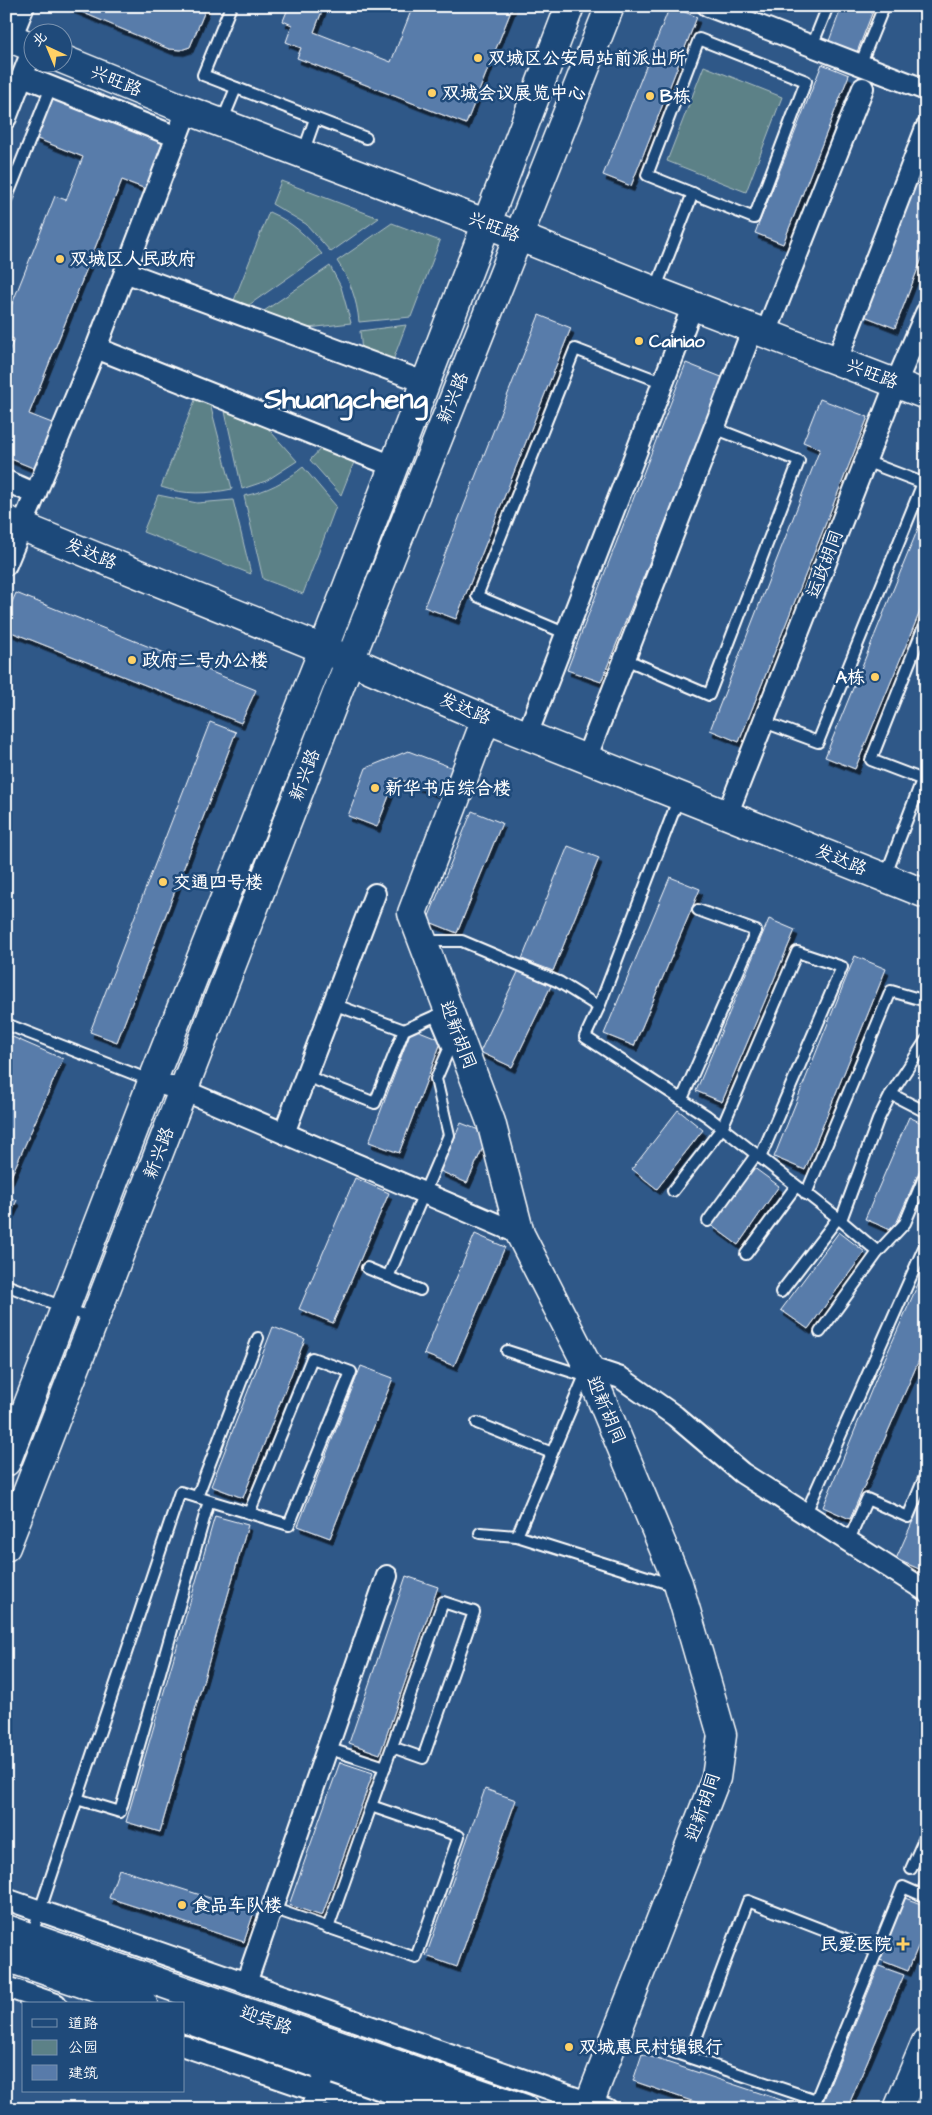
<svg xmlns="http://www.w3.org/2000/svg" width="932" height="2115" viewBox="0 0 932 2115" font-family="'Architects Daughter','LXGW WenKai TC',sans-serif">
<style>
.green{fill:#5c8187;stroke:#aec0c3}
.building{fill:#587baa;stroke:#fff;filter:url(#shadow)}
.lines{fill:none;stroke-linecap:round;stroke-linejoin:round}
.lane-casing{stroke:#fff;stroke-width:14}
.street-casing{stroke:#fff;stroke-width:24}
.secondary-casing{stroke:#fff;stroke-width:31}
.primary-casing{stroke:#fff;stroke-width:31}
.lane{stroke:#1f4a7a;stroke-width:10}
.street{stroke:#1f4a7a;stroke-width:20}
.secondary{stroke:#1f4a7a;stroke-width:28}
.primary{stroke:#1f4a7a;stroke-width:28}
.poi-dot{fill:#ffd166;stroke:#1f4a7a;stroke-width:2}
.labels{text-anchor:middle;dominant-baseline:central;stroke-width:5;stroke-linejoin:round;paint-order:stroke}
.poi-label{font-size:18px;font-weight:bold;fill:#fff;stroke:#1f4a7a;text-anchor:start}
.street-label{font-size:18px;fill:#fff;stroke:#1f4a7a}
.town-label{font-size:28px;font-weight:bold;fill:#fff;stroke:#1f4a7a}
</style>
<defs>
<filter id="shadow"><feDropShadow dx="3" dy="5.5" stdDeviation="0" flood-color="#0009"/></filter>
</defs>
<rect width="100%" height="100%" fill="#2f5888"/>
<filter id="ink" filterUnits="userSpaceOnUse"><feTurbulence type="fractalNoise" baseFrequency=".02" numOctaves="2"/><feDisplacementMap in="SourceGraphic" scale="10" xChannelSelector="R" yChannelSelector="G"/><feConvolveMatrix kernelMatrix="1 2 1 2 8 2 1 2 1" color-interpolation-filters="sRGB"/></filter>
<g filter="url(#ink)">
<g class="green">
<path d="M704,66L782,97L746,192L667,161Z"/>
<path d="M281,181L379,218L331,252L306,224L272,204Z"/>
<path d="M269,212C292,222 307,236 322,254L246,307L233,303Z"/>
<path d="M392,223L440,241L411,317L359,322C357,300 350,280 337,261Z"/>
<path d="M330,266L341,287L351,323L300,329L261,313Z"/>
<path d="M406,325L392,363L362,352L360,331Z"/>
<path d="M197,395L209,400L232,489C208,494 184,495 161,487Z"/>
<path d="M224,407L263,423L297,461L266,481L242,489Z"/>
<path d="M324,445L356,457L341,495L310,460Z"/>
<path d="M303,467L336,506L303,594L263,579L244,496C267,491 285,482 303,467Z"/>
<path d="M158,495L197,503L233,500L251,574L143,532Z"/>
</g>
<g class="building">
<path d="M67,6H207L190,47L181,50L169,49Z"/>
<path d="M289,6H324L314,32L391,62L413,6H513L466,124L297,58L301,48L286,42L292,25L283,21Z"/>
<path d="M670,6L697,17L631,186L603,175Z"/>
<path d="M842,6H875L857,52L829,41Z"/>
<path d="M822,64L849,75L783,244L755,233Z"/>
<path d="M53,92L167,139L146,189L122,180L29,414L57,425L38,470L6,457V359L14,339L6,336V319L55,196L66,200L83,157L35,138Z"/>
<path d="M926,156V248L895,328L864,316Z"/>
<path d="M539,315L571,328L456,619L424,607Z"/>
<path d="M686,363L724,378L601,682L567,670Z"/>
<path d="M820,399L868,417L739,742L710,730L820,449L803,442Z"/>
<path d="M926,509V597L855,769L825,757Z"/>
<path d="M16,593L256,690L241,723L6,630V616Z"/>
<path d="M210,722L236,732L117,1042L90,1032Z"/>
<path d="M408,751L461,771L451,798L396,778L377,827L348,816L366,768Z"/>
<path d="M472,811L502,823L457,933L427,921Z"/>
<path d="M568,846L599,858L553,971L522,959Z"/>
<path d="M670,877L700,889L634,1046L604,1034Z"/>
<path d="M769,919L795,930L722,1102L696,1091Z"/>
<path d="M855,956L886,969L805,1170L774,1157Z"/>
<path d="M519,970L551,986L512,1067L480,1052Z"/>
<path d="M412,1028L442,1040L399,1153L369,1142Z"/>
<path d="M8,1035L63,1059L6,1188V1040Z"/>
<path d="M678,1110L703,1130L657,1189L632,1169Z"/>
<path d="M909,1117L926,1125V1156L893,1231L865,1219Z"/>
<path d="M461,1123L489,1134L467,1183L440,1171Z"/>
<path d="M753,1167L779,1186L738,1245L712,1226Z"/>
<path d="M355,1178L389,1193L333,1323L299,1309Z"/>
<path d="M6,1196L17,1200L6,1224Z"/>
<path d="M839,1232L865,1252L808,1329L781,1310Z"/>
<path d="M475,1234L505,1247L454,1366L424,1354Z"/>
<path d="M926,1266V1344L850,1519L823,1507L878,1374Z"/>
<path d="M273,1327L305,1339L243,1498L211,1486Z"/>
<path d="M361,1366L393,1378L330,1538L298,1526Z"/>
<path d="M926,1491V1572L896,1559Z"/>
<path d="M215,1516L248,1525L160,1832L126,1822Z"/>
<path d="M406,1576L438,1587L380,1754L349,1743Z"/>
<path d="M340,1762L373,1773L322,1916L289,1905Z"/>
<path d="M485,1789L516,1800L457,1967L426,1956Z"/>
<path d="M926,1868V1892L917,1888Z"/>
<path d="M119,1869L254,1912L244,1942L109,1898Z"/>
<path d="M905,1898L926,1906V1927L908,1971L880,1960Z"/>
<path d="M879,1966L904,1975L847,2109H820Z"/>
<path d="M642,2054L808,2109H715L633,2081Z"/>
</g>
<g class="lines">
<g class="lane-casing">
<g id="lane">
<path d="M231,6L203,75L366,138"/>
<path d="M699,39L806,81L754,218L647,175Z"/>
<path d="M812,46L828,6"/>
<path d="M860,65L884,6"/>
<path d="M222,122L236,88"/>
<path d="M303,153L315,119"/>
<path d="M6,200L51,87"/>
<path d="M655,290L693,193"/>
<path d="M926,621L871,760L926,781"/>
<path d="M567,634L477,596L575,349L664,383"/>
<path d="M625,659L709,695L799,461L714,428"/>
<path d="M764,722L818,742L923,483L865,461"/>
<path d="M885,877L922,780"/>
<path d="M426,941H462L559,982L599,1007L585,1037L707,1116L838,1218L878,1252L820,1332"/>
<path d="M333,1004L404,1030"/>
<path d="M599,1007L679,797"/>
<path d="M6,1024L152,1081"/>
<path d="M306,1076L375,1103L404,1030L435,1016L449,1049L436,1079L449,1135L388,1277"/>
<path d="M891,1094L926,1112"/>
<path d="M682,1099L756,931L698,910"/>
<path d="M673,1191L722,1128L797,952L842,967L760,1158"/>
<path d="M806,1194L891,991L926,1001"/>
<path d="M841,1220L878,1120L891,1094L926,1040"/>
<path d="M708,1221L756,1155"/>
<path d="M878,1252L905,1223L926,1173"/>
<path d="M746,1254L796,1186"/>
<path d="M367,1268L420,1290"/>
<path d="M6,1285L94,1319"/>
<path d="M781,1292L838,1218"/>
<path d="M507,1351L585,1376"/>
<path d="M586,1373L517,1536L676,1586"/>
<path d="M477,1423L552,1453"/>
<path d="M197,1497L258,1338"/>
<path d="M806,1513L926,1243"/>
<path d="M480,1533L517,1536"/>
<path d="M849,1540L867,1499L908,1517L926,1474"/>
<path d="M327,1748L385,1767"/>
<path d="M77,1799L120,1812L209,1501"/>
<path d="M911,1869L926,1835"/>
<path d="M272,1908L416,1958L459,1836L371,1806"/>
<path d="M328,1928L443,1602L474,1612L423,1758L392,1747"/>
<path d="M31,1937L180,1492L289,1525L351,1372L312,1358L249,1513"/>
<path d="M658,2047L816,2100L877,1951"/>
<path d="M689,2057L748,1901L877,1951L903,1887L926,1897"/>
</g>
</g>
<g class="street-casing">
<g id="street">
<path d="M708,6L926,90"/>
<path d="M11,38L24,6"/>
<path d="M23,76L177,137"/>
<path d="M6,118L32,51"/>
<path d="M125,272L424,382"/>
<path d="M766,333L863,88"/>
<path d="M96,348L393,466"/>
<path d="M837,360L926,128"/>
<path d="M6,481L36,494"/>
<path d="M6,565L96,348L187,110"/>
<path d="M527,735L693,305"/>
<path d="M586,759L753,328"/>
<path d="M727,815L896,383L926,313"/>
<path d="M152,1082L183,1090L520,1234"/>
<path d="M284,1133L375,894"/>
<path d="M588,1367L621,1378L675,1416L742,1473L926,1591"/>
<path d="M6,1899L607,2109"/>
<path d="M246,1983L387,1576"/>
<path d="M6,1987L56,2004"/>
<path d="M184,2046L369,2109"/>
<path d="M311,2109L323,2078"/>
</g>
</g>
<g class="secondary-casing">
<g id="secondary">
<path d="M6,36L32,47"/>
<path d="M62,59L187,110L485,223L655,291L926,395"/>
<path d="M6,520L350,660L486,719L926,894"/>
<path d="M486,719L412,913L491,1122L520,1234L588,1367L678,1583L722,1735L716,1778L587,2109"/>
<path d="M6,1462L152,1082L323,650L570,6"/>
<path d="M6,1547L350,660L610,6"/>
</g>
</g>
<g class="primary-casing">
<g id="primary">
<path d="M6,1929L525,2109"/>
<path d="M6,1957L143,2004"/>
<path d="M184,2018L450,2109"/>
<path d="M898,2109L926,2042"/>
</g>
</g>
<use href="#lane" class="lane"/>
<use href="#street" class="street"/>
<use href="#secondary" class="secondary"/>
<use href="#primary" class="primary"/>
</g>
</g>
<g class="poi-dot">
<circle cx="478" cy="58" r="5"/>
<circle cx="432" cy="93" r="5"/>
<circle cx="650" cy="96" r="5"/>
<circle cx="60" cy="259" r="5"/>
<circle cx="639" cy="341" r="5"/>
<circle cx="132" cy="660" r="5"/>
<circle cx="875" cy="677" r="5"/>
<circle cx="375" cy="788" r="5"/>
<circle cx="163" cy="882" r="5"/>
<circle cx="182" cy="1905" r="5"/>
<path d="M900.5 1936.5h5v5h5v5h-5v5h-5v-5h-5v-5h5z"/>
<circle cx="569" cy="2047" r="5"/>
</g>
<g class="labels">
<g class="poi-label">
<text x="488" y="58">双城区公安局站前派出所</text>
<text x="442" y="93">双城会议展览中心</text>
<text x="660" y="96">B栋</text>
<text x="70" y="259">双城区人民政府</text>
<text x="649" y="341">Cainiao</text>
<text x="142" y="660">政府二号办公楼</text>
<text x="865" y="677" text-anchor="end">A栋</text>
<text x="385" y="788">新华书店综合楼</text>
<text x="173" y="882">交通四号楼</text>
<text x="192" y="1905">食品车队楼</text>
<text x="892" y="1944" text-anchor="end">民爱医院</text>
<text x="579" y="2047">双城惠民村镇银行</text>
</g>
<g class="street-label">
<text transform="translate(116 81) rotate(22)">兴旺路</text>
<text transform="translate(494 227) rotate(21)">兴旺路</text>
<text transform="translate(872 374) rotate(21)">兴旺路</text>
<text transform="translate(453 398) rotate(-68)">新兴路</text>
<text transform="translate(91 554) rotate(22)">发达路</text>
<text transform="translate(825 564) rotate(-69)">运政胡同</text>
<text transform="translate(465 709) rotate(23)">发达路</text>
<text transform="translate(305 775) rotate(-69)">新兴路</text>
<text transform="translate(841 860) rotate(22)">发达路</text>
<text transform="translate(458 1035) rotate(69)">迎新胡同</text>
<text transform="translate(159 1153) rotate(-69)">新兴路</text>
<text transform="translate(606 1410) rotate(67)">迎新胡同</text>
<text transform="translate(703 1807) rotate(-71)">迎新胡同</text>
<text transform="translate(266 2020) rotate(19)">迎宾路</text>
</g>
<g class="town-label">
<text x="346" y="399">Shuangcheng</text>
</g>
</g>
<rect width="932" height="2115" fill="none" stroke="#1f4a7a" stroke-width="25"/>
<rect x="12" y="12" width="907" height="2090" fill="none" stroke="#fff" stroke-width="2" filter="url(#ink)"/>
<rect x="22" y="2002" width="162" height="90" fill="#1f4a7a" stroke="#7992af"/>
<rect x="32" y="2019" width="25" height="8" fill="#1f4a7a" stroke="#7992af"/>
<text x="68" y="2028" font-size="15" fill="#ffffff">道路</text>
<rect x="32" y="2040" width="25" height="15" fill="#5c8187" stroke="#7992af"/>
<text x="68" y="2052" font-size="15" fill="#ffffff">公园</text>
<rect x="32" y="2065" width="25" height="15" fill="#587baa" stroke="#7992af"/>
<text x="68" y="2078" font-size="15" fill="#ffffff">建筑</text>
<g transform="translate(48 48) rotate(316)"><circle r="24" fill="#1f4a7a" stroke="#7992af"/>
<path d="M0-4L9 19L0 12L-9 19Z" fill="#ffd166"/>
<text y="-8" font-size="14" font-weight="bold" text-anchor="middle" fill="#ffffff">北</text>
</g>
</svg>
